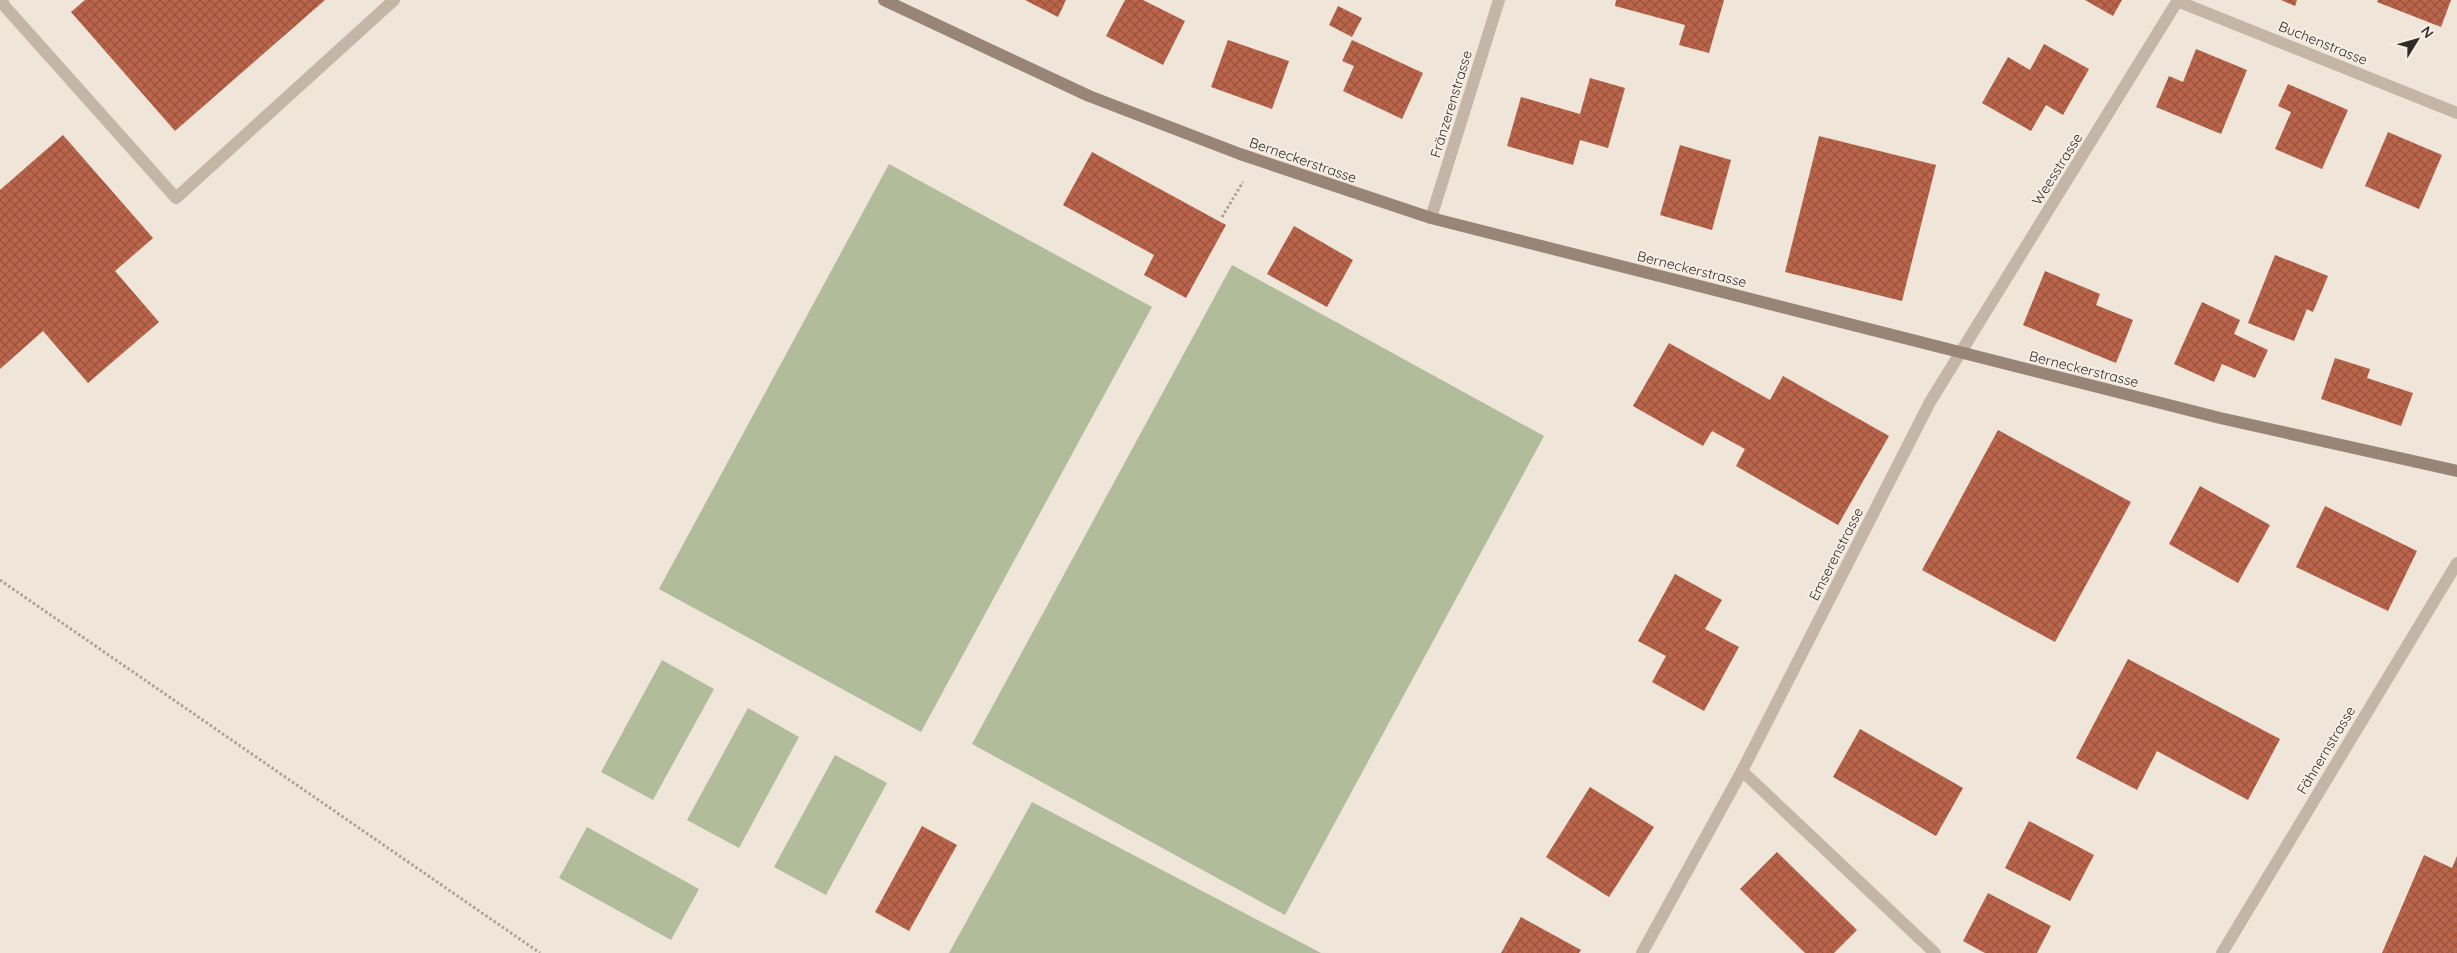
<svg xmlns="http://www.w3.org/2000/svg" width="2457" height="953" viewBox="0 0 2457 953" font-family="Quicksand,sans-serif">
<style>
.pitch{fill:#b1bc9b}
.building{fill:url(#building-cross-hatch)}
.lines{fill:none;stroke-linecap:round;stroke-linejoin:round}
.path{stroke:#b19f91;stroke-width:3;stroke-dasharray:2.5 2.5;stroke-linecap:butt}
.lane{stroke:#c5b5a7;stroke-width:12}
.street{stroke:#c5b5a7;stroke-width:12}
.secondary{stroke:#998478;stroke-width:12}
.labels{text-anchor:middle;dominant-baseline:central;stroke-width:4;stroke-linejoin:round;paint-order:stroke}
.street-label{font-size:14px;fill:#322a27;stroke:#f7efe5}
</style>
<defs>
<pattern id="building-cross-hatch" width="8" height="8" patternUnits="userSpaceOnUse" patternTransform="scale(1.25)"><rect width="8" height="8" fill="#bb654b"/><path d="M0 0l8 8M0 8l8-8" fill="none" stroke="#99533e"/></pattern>
</defs>
<rect width="100%" height="100%" fill="#efe5d9"/>
<g class="pitch">
<path d="M889,164L1152,307L921,732L659,589Z"/>
<path d="M1232,265L1544,436L1285,915L972,744Z"/>
<path d="M662,660L714,689L653,800L601,772Z"/>
<path d="M748,708L799,737L739,848L687,820Z"/>
<path d="M835,755L887,783L826,895L774,867Z"/>
<path d="M1032,802L1321,953H949Z"/>
<path d="M587,827L699,889L671,940L559,878Z"/>
</g>
<g class="building">
<path d="M85,0H325L175,131L71,12Z"/>
<path d="M1025,0H1066L1058,17Z"/>
<path d="M1125,0H1143L1185,21L1163,65L1106,36Z"/>
<path d="M1616,0H1724L1709,53L1679,45L1685,25L1615,6Z"/>
<path d="M2085,0H2122L2113,16Z"/>
<path d="M2281,0H2297L2295,6Z"/>
<path d="M2378,0H2451L2441,27L2377,2Z"/>
<path d="M1338,6L1362,18L1352,37L1329,25Z"/>
<path d="M1228,40L1289,61L1272,109L1211,87Z"/>
<path d="M1352,40L1423,73L1402,119L1343,91L1354,66L1342,61Z"/>
<path d="M2044,44L2089,69L2063,115L2046,105L2031,131L1982,103L2008,57L2030,70Z"/>
<path d="M2196,49L2247,70L2221,134L2156,107L2169,76L2183,82Z"/>
<path d="M1590,78L1625,88L1608,148L1580,140L1573,165L1507,146L1521,97L1580,114Z"/>
<path d="M2288,84L2348,110L2322,169L2275,149L2291,112L2278,106Z"/>
<path d="M2388,132L2442,155L2419,209L2365,186Z"/>
<path d="M63,135L153,238L115,271L159,322L88,383L43,331L0,369V190Z"/>
<path d="M1819,136L1936,165L1902,301L1785,272Z"/>
<path d="M1680,145L1731,160L1712,230L1660,215Z"/>
<path d="M1092,152L1226,225L1186,298L1144,275L1154,255L1063,205Z"/>
<path d="M1294,226L1353,260L1327,307L1267,274Z"/>
<path d="M2275,255L2328,276L2313,312L2307,309L2294,341L2248,323Z"/>
<path d="M2045,271L2100,294L2096,305L2133,320L2116,363L2023,325Z"/>
<path d="M2202,302L2240,320L2234,334L2268,350L2255,378L2222,364L2214,382L2174,364Z"/>
<path d="M1669,343L1770,400L1783,376L1889,436L1838,525L1736,466L1745,449L1712,431L1703,446L1633,406Z"/>
<path d="M2335,358L2370,369L2367,378L2413,393L2401,426L2321,399Z"/>
<path d="M1998,430L2131,502L2055,642L1922,570Z"/>
<path d="M2200,486L2270,525L2238,583L2169,544Z"/>
<path d="M2325,506L2417,551L2388,611L2296,567Z"/>
<path d="M1675,574L1722,600L1705,629L1739,647L1704,711L1652,682L1666,656L1638,641Z"/>
<path d="M2128,659L2280,739L2248,800L2157,751L2137,790L2076,758Z"/>
<path d="M1860,729L1963,788L1936,836L1833,777Z"/>
<path d="M1590,787L1654,827L1609,897L1546,857Z"/>
<path d="M2029,821L2094,855L2070,901L2005,868Z"/>
<path d="M922,826L957,845L909,931L875,912Z"/>
<path d="M1777,852L1857,930L1834,953H1805L1740,889Z"/>
<path d="M2424,855L2452,868L2457,856V953H2382Z"/>
<path d="M1988,893L2051,926L2037,953H1985L1963,941Z"/>
<path d="M1521,917L1581,950L1579,953H1501Z"/>
</g>
<g class="lines">
<g class="path">
<path d="M1222,217L1243,182"/>
<path d="M0,580L540,953"/>
</g>
<g class="lane">
<path d="M1,2L176,198L394,0"/>
<path d="M1742,771L1935,953"/>
</g>
<g class="street">
<path d="M2177,1L2457,113"/>
<path d="M0,3L3,0"/>
<path d="M1431,218L1499,0"/>
<path d="M1642,953L1742,771L1930,402L2178,0"/>
<path d="M2222,953L2457,563"/>
</g>
<path class="secondary" d="M884,0L1089,96L1240,154L1431,218L2220,418L2457,471"/>
</g>
<g class="labels">
<g class="street-label">
<text transform="translate(2323 43) rotate(22)">Buchenstrasse</text>
<text transform="translate(1451 104) rotate(-73)">Fränzerenstrasse</text>
<text transform="translate(1303 160) rotate(19)">Berneckerstrasse</text>
<text transform="translate(2057 169) rotate(-58)">Weesstrasse</text>
<text transform="translate(1692 269) rotate(14)">Berneckerstrasse</text>
<text transform="translate(2084 369) rotate(14)">Berneckerstrasse</text>
<text transform="translate(1836 554) rotate(-63)">Emserenstrasse</text>
<text transform="translate(2326 750) rotate(-59)">Fähnernstrasse</text>
</g>
</g>
<g transform="translate(2417 40) rotate(53)" stroke="#f7efe5" stroke-width="4" paint-order="stroke">
<path d="M0-4L9 19L0 12L-9 19Z" fill="#322a27"/>
<text y="-8" font-size="14" font-weight="bold" text-anchor="middle" fill="#322a27">N</text>
</g>
</svg>
